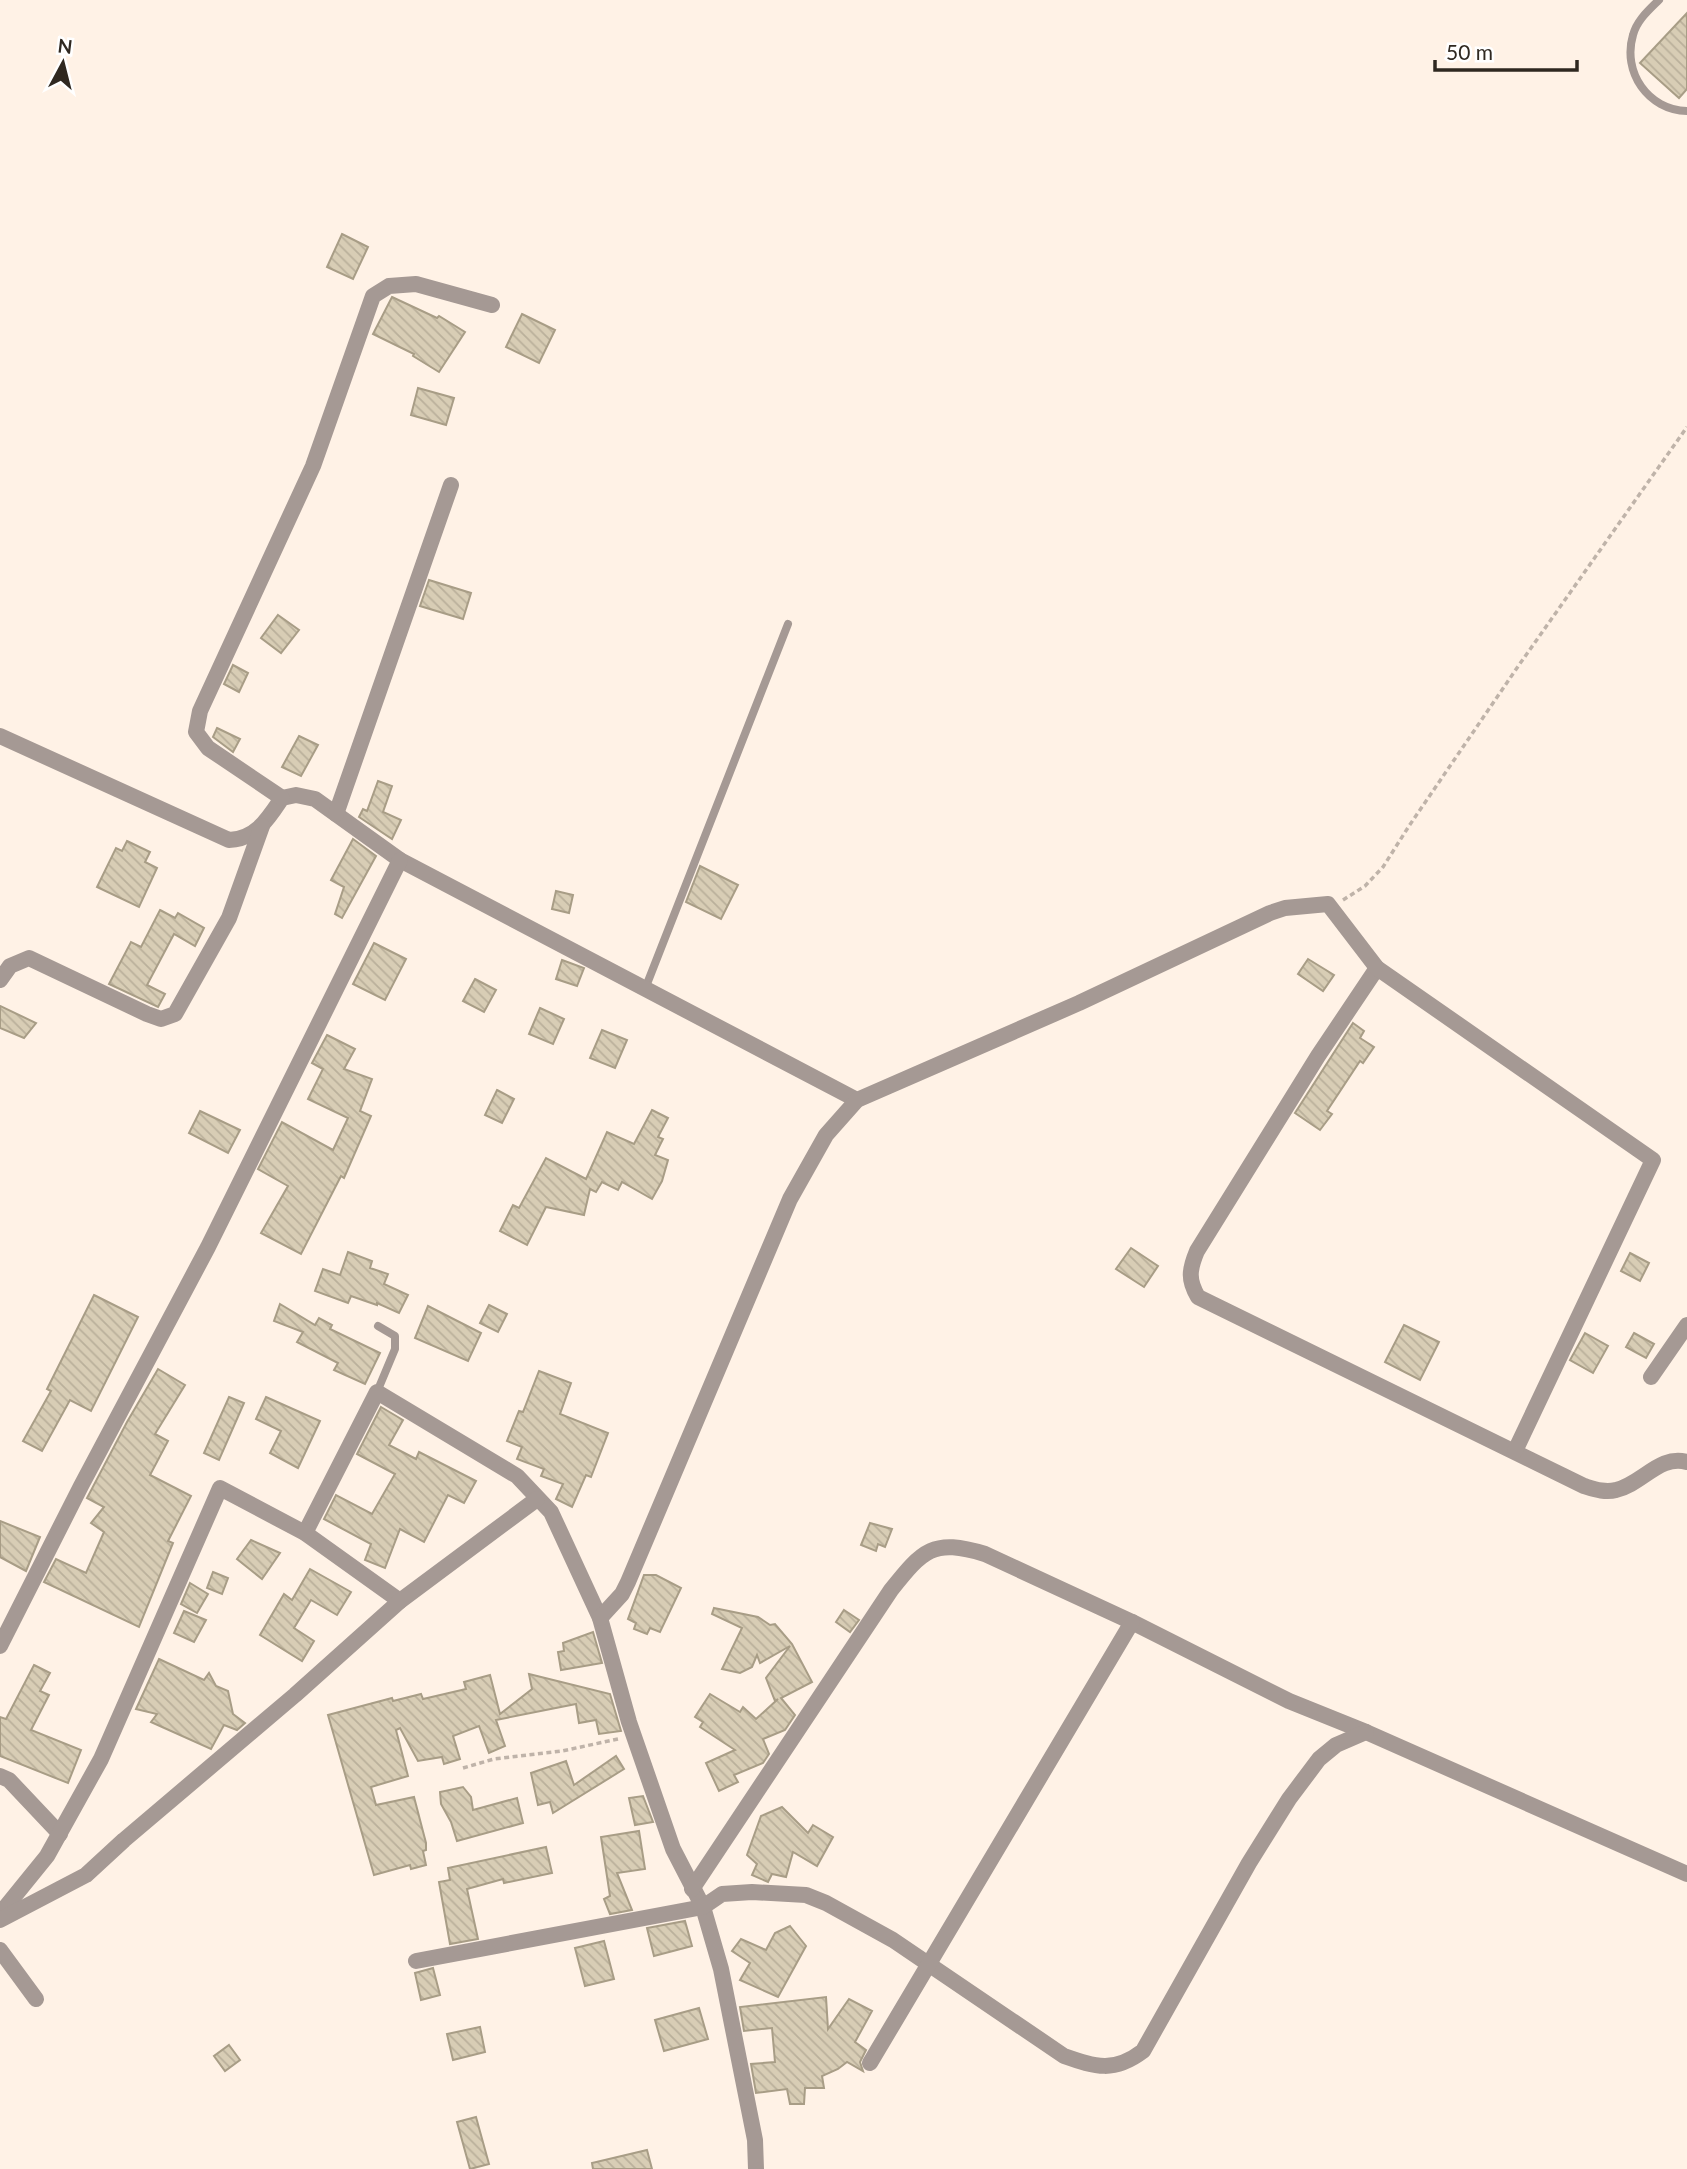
<svg xmlns="http://www.w3.org/2000/svg" width="1687" height="2169" viewBox="0 0 1687 2169" font-family="Lato,sans-serif">
<style>
.building{fill:url(#building-back-hatch);stroke:#a89d86;stroke-width:2}
.lines{fill:none;stroke-linecap:round;stroke-linejoin:round}
.path{stroke:#bfb3a9;stroke-width:3.5;stroke-dasharray:5 3.5;stroke-linecap:butt}
.service{stroke:#a59994;stroke-width:8}
.minor{stroke:#a59994;stroke-width:16}
</style>
<defs>
<pattern id="building-back-hatch" width="6" height="6" patternUnits="userSpaceOnUse" patternTransform="scale(1.75)"><rect width="6" height="6" fill="#d8cdb5"/><path d="M-1 5l2 2M0 0l6 6M5-1l2 2" fill="none" stroke="#bab09b"/></pattern>
</defs>
<rect width="100%" height="100%" fill="#fff2e6"/>
<g class="building">
<path d="M1687,13V89L1679,98L1640,63Z"/>
<path d="M342,234L368,247L353,279L327,267Z"/>
<path d="M392,297L437,318L439,316L465,332L439,372L413,356L414,354L373,334Z"/>
<path d="M522,314L555,330L539,363L506,347Z"/>
<path d="M418,388L454,398L446,425L411,415Z"/>
<path d="M429,580L471,593L463,619L420,606Z"/>
<path d="M278,615L299,630L281,653L261,638Z"/>
<path d="M233,665L248,673L239,692L224,684Z"/>
<path d="M217,728L240,739L233,752L213,737Z"/>
<path d="M299,736L318,745L301,776L282,767Z"/>
<path d="M378,781L392,786L383,812L401,820L392,839L359,817L363,809L367,811Z"/>
<path d="M353,839L376,856L342,918L335,914L344,887L331,880Z"/>
<path d="M127,841L150,852L145,862L157,868L139,907L97,887L116,848L122,851Z"/>
<path d="M700,866L738,885L721,919L686,902Z"/>
<path d="M556,891L573,895L569,913L552,909Z"/>
<path d="M160,910L175,918L178,913L204,928L195,946L174,934L147,985L165,994L158,1007L109,984L131,942L141,947Z"/>
<path d="M374,943L406,959L385,1000L353,984Z"/>
<path d="M1308,959L1334,975L1323,991L1298,974Z"/>
<path d="M562,960L584,968L577,986L556,979Z"/>
<path d="M475,979L496,990L484,1012L463,1001Z"/>
<path d="M0,1006L36,1023L24,1038L0,1028Z"/>
<path d="M540,1008L564,1019L553,1044L529,1034Z"/>
<path d="M1353,1023L1364,1031L1360,1038L1374,1047L1363,1063L1360,1061L1327,1111L1332,1114L1320,1130L1295,1113Z"/>
<path d="M602,1030L627,1040L615,1068L590,1058Z"/>
<path d="M327,1035L355,1049L344,1069L372,1079L360,1111L371,1116L344,1178L341,1176L301,1254L261,1233L288,1186L258,1169L282,1122L333,1150L348,1118L308,1099L323,1069L312,1063Z"/>
<path d="M497,1090L514,1099L502,1123L485,1115Z"/>
<path d="M652,1110L668,1118L658,1137L663,1139L655,1155L668,1160L662,1181L652,1199L622,1182L618,1190L602,1182L596,1192L590,1189L584,1215L546,1207L527,1245L500,1231L513,1205L519,1208L546,1158L586,1179L607,1132L634,1144Z"/>
<path d="M200,1111L240,1130L228,1153L189,1133Z"/>
<path d="M1131,1248L1158,1266L1144,1287L1116,1269Z"/>
<path d="M348,1252L372,1261L370,1268L388,1274L384,1284L408,1295L399,1313L377,1303V1305L351,1296L348,1303L315,1291L323,1269L340,1275Z"/>
<path d="M1630,1253L1649,1263L1640,1281L1621,1271Z"/>
<path d="M94,1295L138,1317L91,1411L70,1400L42,1451L23,1441L51,1391L47,1389Z"/>
<path d="M280,1304L315,1325L319,1318L332,1325L330,1329L380,1353L365,1384L334,1370L338,1363L297,1342L303,1332L274,1321Z"/>
<path d="M489,1305L507,1314L498,1332L480,1323Z"/>
<path d="M428,1306L481,1333L468,1361L415,1338Z"/>
<path d="M1404,1325L1439,1342L1420,1380L1385,1362Z"/>
<path d="M1585,1333L1608,1346L1593,1373L1570,1360Z"/>
<path d="M1634,1333L1654,1344L1646,1358L1626,1347Z"/>
<path d="M158,1369L185,1385L155,1434L168,1441L150,1475L191,1496L168,1541L173,1543L139,1627L44,1582L56,1559L86,1573L104,1532L91,1523L104,1507L87,1498L127,1422Z"/>
<path d="M539,1371L571,1383L560,1414L608,1433L591,1477L586,1475L572,1507L556,1499L563,1484L541,1476L544,1469L517,1459L522,1447L507,1441L519,1411L523,1412Z"/>
<path d="M229,1397L244,1403L219,1460L204,1453Z"/>
<path d="M266,1397L320,1421L298,1468L270,1453L281,1431L256,1419Z"/>
<path d="M381,1407L403,1420L389,1445L416,1459L419,1452L476,1481L464,1503L448,1495L424,1542L400,1529L385,1568L365,1560L371,1544L324,1519L336,1495L372,1514L395,1474L357,1454Z"/>
<path d="M0,1521L40,1537L26,1571L0,1557Z"/>
<path d="M870,1523L892,1529L885,1547L878,1544L876,1551L861,1545Z"/>
<path d="M251,1540L280,1553L262,1579L237,1559Z"/>
<path d="M310,1569L351,1592L337,1615L311,1600L294,1628L314,1641L302,1661L260,1635L284,1594L292,1600Z"/>
<path d="M213,1572L228,1578L222,1594L207,1588Z"/>
<path d="M644,1575H656L681,1588L660,1632L650,1628L647,1634L634,1629L636,1623L628,1619Z"/>
<path d="M190,1583L208,1594L197,1613L181,1604Z"/>
<path d="M714,1608L758,1617L770,1625L775,1624L792,1644L812,1682L781,1698L795,1715L785,1730L763,1739L769,1754L763,1763L734,1775L738,1782L719,1791L706,1763L735,1750L700,1727L703,1722L695,1717L710,1694L740,1712L743,1707L756,1719L778,1699L775,1701L766,1678L790,1646L760,1663L757,1655L752,1667L740,1673L722,1669L742,1628L712,1614Z"/>
<path d="M844,1610L859,1620L850,1632L836,1622Z"/>
<path d="M184,1611L206,1620L194,1642L174,1633Z"/>
<path d="M593,1632L602,1663L561,1670L558,1652L564,1651L563,1643Z"/>
<path d="M159,1659L204,1680L209,1673L216,1686L228,1691L233,1714L245,1723L237,1730L224,1725L211,1749L151,1722L157,1714L136,1709Z"/>
<path d="M34,1665L50,1673L40,1691L49,1695L31,1730L81,1750L68,1783L0,1756V1717L6,1719Z"/>
<path d="M529,1674L610,1694L621,1731L599,1734L596,1720L579,1723L576,1704L496,1720L505,1746L489,1753L479,1726L453,1736L460,1759L444,1764L442,1757L418,1761L400,1728L396,1730L408,1776L371,1787L376,1805L414,1797L426,1843V1850L423,1851L426,1865L411,1869L410,1865L374,1875L328,1715L392,1698L393,1701L421,1694L423,1699L466,1689L464,1682L490,1675L500,1714L532,1689Z"/>
<path d="M616,1756L624,1769L553,1813L550,1802L538,1805L531,1773L566,1761L574,1785Z"/>
<path d="M463,1787L471,1797L473,1810L517,1798L523,1823L457,1841L451,1822L441,1804L440,1792Z"/>
<path d="M643,1796L653,1822L635,1825L629,1798Z"/>
<path d="M782,1807L808,1833L813,1825L833,1837L817,1866L793,1852L786,1877L772,1874L768,1882L752,1875L757,1864L747,1855L761,1816Z"/>
<path d="M639,1831L645,1869L617,1873L632,1910L610,1914L604,1899L610,1896L601,1837Z"/>
<path d="M546,1847L552,1873L504,1883L503,1879L467,1889L478,1939L450,1944L439,1882L450,1880L448,1868Z"/>
<path d="M685,1921L692,1946L654,1956L647,1928Z"/>
<path d="M790,1926L806,1946L778,1997L740,1980L750,1963L732,1951L741,1939L766,1950L775,1933Z"/>
<path d="M604,1941L614,1979L585,1986L575,1948Z"/>
<path d="M433,1968L440,1995L421,2000L415,1973Z"/>
<path d="M826,1997L828,2029L849,1999L872,2011L855,2042L866,2050L860,2062L863,2071L847,2062L838,2069L822,2076L824,2088H805L804,2104H790L787,2089L756,2093L751,2064L775,2062L772,2028L744,2031L740,2007Z"/>
<path d="M699,2008L708,2039L664,2051L655,2020Z"/>
<path d="M480,2027L485,2052L453,2060L447,2034Z"/>
<path d="M229,2045L240,2060L225,2071L214,2056Z"/>
<path d="M476,2117L489,2164L470,2169L457,2122Z"/>
<path d="M647,2150L652,2169H593L592,2163Z"/>
</g>
<g class="lines">
<g class="path">
<path d="M1343,900L1365,886L1383,867L1409,826L1519,665L1687,427"/>
<path d="M463,1768L494,1759L562,1751L618,1739"/>
</g>
<g class="service">
<path d="M1659,0C1649,10 1637,20 1633,35C1622,72 1648,110 1687,111"/>
<path d="M645,989L788,624"/>
<path d="M377,1392L395,1349V1336L378,1326"/>
</g>
<g class="minor">
<path d="M0,736L229,840C256,839 268,819 282,798L296,795L315,799L400,860L857,1100"/>
<path d="M282,798L208,748L196,732L200,711L313,466L373,296L389,286L416,284L492,305"/>
<path d="M336,814L451,485"/>
<path d="M1377,968L1318,1056L1197,1251C1189,1270 1188,1280 1198,1297L1584,1486C1594,1489 1605,1493 1616,1490C1642,1484 1660,1454 1687,1462"/>
<path d="M0,980L10,966L29,958L147,1014L161,1019L175,1014L229,918L262,826"/>
<path d="M1651,1377L1687,1325"/>
<path d="M305,1533L377,1392L517,1476L551,1512L600,1618L629,1722L673,1849L703,1907L721,1969L755,2140L756,2169"/>
<path d="M600,1618L622,1594L628,1582L790,1199L826,1135L857,1100L1079,1003L1270,913L1285,908L1328,904L1377,968L1653,1160L1515,1451"/>
<path d="M0,1646L81,1486L208,1247L400,860"/>
<path d="M0,1776L9,1780L60,1834"/>
<path d="M692,1889L891,1590C923,1550 933,1538 985,1554L1132,1622L1289,1701L1366,1732L1687,1874"/>
<path d="M0,1914L47,1856L101,1759L220,1488L305,1533L400,1601"/>
<path d="M0,1920L86,1875L124,1840L295,1695L400,1601L537,1499"/>
<path d="M0,1950L36,1999"/>
<path d="M416,1961L703,1907L722,1894L752,1892L806,1895L826,1903L893,1940L1064,2056C1096,2067 1114,2073 1143,2051L1249,1863L1289,1799L1319,1759L1336,1745L1366,1732"/>
<path d="M870,2063L1132,1622"/>
</g>
</g>
<g transform="translate(63 63) rotate(7)" stroke="#ffffff" stroke-width="5" paint-order="stroke">
<path d="M0-5L12 26L0 18L-12 26Z" fill="#2f2820"/>
<text y="-10" font-size="19" font-weight="bold" text-anchor="middle" fill="#2f2820">N</text>
</g>
<path d="M1435 60v10h142v-10" fill="none" stroke="#2f2820" stroke-width="3.5"/>
<text x="1446" y="60" font-size="21" fill="#2f2820" stroke="#ffffff" stroke-width="5" paint-order="stroke">50 m</text>
</svg>
